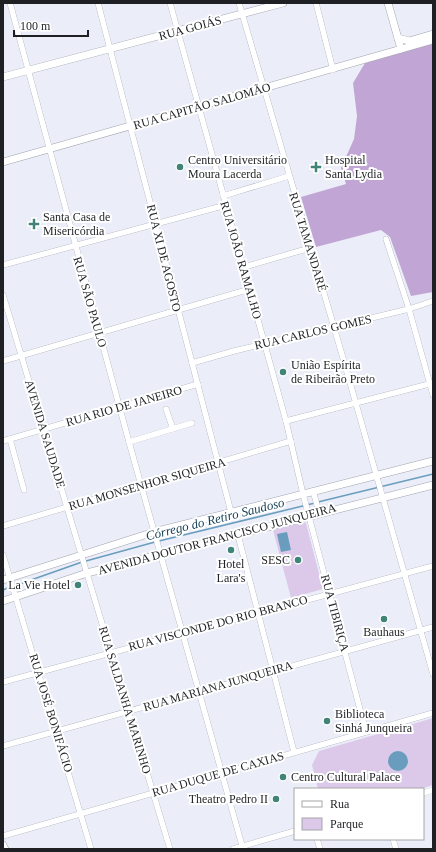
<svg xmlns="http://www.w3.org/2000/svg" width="436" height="852" viewBox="0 0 436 852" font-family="'Times New Roman',serif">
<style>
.green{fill:#dcc9ea}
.forest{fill:#c1a6d5}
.water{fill:#6a9dbd}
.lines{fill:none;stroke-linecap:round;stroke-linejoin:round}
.stream{stroke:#6a9dbd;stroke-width:1.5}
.minor-casing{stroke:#a1a4ae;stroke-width:6}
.major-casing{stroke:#a1a4ae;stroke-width:8}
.minor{stroke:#fff;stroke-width:5.5}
.major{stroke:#fff;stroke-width:7}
.poi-dot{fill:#408478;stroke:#fff;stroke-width:1.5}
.labels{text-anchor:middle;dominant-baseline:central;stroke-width:4;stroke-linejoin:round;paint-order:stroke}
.street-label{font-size:12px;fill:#1f2024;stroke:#fff}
.poi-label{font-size:12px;fill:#1f2024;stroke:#fff;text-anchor:start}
.water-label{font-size:13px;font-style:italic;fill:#133e55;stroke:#fff}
</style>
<rect width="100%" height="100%" fill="#ebeef9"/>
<g class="green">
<path d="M304,522L306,523L323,589L291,598L273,530Z"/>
<path d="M433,718V785L420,789H318L312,765L319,751Z"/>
</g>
<path class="forest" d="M433,43V292L411,296L390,237L381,230L316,247L301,197L346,184L341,168L354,139L357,116L353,83L365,63Z"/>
<g class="water">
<path d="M287,532L291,550L281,552L277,534Z"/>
<circle cx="398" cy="761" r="10"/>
</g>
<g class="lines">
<g class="stream">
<path d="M318,502L433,474"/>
<path d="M159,541L315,503"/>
<path d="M86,561L155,542"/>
<path d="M14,586L82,562"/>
<path d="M3,590L10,587"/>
</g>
<g class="minor-casing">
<g id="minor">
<path d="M10,3L129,442L243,849"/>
<path d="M98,3L231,512"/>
<path d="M170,3L286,421L303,494L366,732"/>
<path d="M239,3L343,358L433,674"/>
<path d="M316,3L333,70"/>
<path d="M223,196L289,176"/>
<path d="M386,239L409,309L433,395"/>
<path d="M3,265L226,205"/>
<path d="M244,267L310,248"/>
<path d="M3,295L170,849"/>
<path d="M3,361L250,289"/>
<path d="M192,363L234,351L409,309L433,301"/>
<path d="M166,409L173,429"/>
<path d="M286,421L433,383"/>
<path d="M10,439L24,490"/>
<path d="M3,441L198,384"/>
<path d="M129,442L192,423"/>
<path d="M313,491L319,512"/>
<path d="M3,526L291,441"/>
<path d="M238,535L294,752"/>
<path d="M3,555L91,849"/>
<path d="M3,682L433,566"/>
<path d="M3,746L433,627"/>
<path d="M423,793L433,790"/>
<path d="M3,836L433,713"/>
<path d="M317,839L320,849"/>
<path d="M393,839L396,849"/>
<path d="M233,849L295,831"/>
</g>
</g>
<g class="major-casing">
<g id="major">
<path d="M388,3L401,49"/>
<path d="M398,38L409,41L433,34"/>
<path d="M3,77L283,3"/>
<path d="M3,162L433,40"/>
<path d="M3,580L154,532L433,461"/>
<path d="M3,601L87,573L433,485"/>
<path d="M3,845L5,849"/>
</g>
</g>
<use href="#minor" class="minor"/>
<use href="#major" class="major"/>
</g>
<g class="poi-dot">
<circle cx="180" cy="167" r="4"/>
<path d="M314 161h4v4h4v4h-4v4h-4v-4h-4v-4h4z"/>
<path d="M32 218h4v4h4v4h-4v4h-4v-4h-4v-4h4z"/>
<circle cx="283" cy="372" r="4"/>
<circle cx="231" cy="550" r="4"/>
<circle cx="298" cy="560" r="4"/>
<circle cx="78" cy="585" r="4"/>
<circle cx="384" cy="619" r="4"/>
<circle cx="327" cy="721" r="4"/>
<circle cx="283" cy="777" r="4"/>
<circle cx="276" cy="799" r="4"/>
</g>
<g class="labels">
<g class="street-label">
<text transform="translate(190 28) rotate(-15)">RUA GOIÁS</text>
<text transform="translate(202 106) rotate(-16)">RUA CAPITÃO SALOMÃO</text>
<text transform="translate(308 242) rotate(73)">RUA TAMANDARÉ</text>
<text transform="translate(164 258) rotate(76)">RUA XI DE AGOSTO</text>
<text transform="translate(241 260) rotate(74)">RUA JOÃO RAMALHO</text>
<text transform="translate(90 302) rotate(74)">RUA SÃO PAULO</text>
<text transform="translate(313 332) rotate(-13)">RUA CARLOS GOMES</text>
<text transform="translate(124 406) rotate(-16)">RUA RIO DE JANEIRO</text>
<text transform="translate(45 434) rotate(73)">AVENIDA SAUDADE</text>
<text transform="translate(147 484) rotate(-16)">RUA MONSENHOR SIQUEIRA</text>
<text transform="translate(217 539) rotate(-15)">AVENIDA DOUTOR FRANCISCO JUNQUEIRA</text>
<text transform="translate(335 613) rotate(75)">RUA TIBIRIÇA</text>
<text transform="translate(218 623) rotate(-15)">RUA VISCONDE DO RIO BRANCO</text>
<text transform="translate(218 686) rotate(-16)">RUA MARIANA JUNQUEIRA</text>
<text transform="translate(125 700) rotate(73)">RUA SALDANHA MARINHO</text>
<text transform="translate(51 713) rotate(73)">RUA JOSÉ BONIFÁCIO</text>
<text transform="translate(218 774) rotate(-16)">RUA DUQUE DE CAXIAS</text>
</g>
<g class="poi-label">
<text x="188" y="160">Centro Universitário<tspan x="188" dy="14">Moura Lacerda</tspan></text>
<text x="325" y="160">Hospital<tspan x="325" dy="14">Santa Lydia</tspan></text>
<text x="43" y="217">Santa Casa de<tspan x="43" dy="14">Misericórdia</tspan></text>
<text x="291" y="365">União Espírita<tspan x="291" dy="14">de Ribeirão Preto</tspan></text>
<text x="290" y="560" text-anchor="end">SESC</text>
<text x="231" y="564" text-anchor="middle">Hotel<tspan x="231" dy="14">Lara's</tspan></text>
<text x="70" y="585" text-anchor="end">La Vie Hotel</text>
<text x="384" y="632" text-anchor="middle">Bauhaus</text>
<text x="335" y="714">Biblioteca<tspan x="335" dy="14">Sinhá Junqueira</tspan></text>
<text x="291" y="777">Centro Cultural Palace</text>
<text x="268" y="799" text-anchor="end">Theatro Pedro II</text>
</g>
<g class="water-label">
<text transform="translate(215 519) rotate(-14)">Córrego do Retiro Saudoso</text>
</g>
</g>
<rect width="436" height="852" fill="none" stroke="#1f2024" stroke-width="8"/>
<rect x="294" y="788" width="130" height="52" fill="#ffffff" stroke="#a5a6a7"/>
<rect x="302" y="801" width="20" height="6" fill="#ffffff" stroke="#a5a6a7"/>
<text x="330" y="808" font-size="12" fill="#1f2024">Rua</text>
<rect x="302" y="818" width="20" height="12" fill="#dcc9ea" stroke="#a5a6a7"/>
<text x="330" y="828" font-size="12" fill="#1f2024">Parque</text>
<path d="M14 30v6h74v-6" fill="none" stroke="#1f2024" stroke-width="2"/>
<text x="20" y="30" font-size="12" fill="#1f2024" stroke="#ffffff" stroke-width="3" paint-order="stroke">100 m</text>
</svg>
